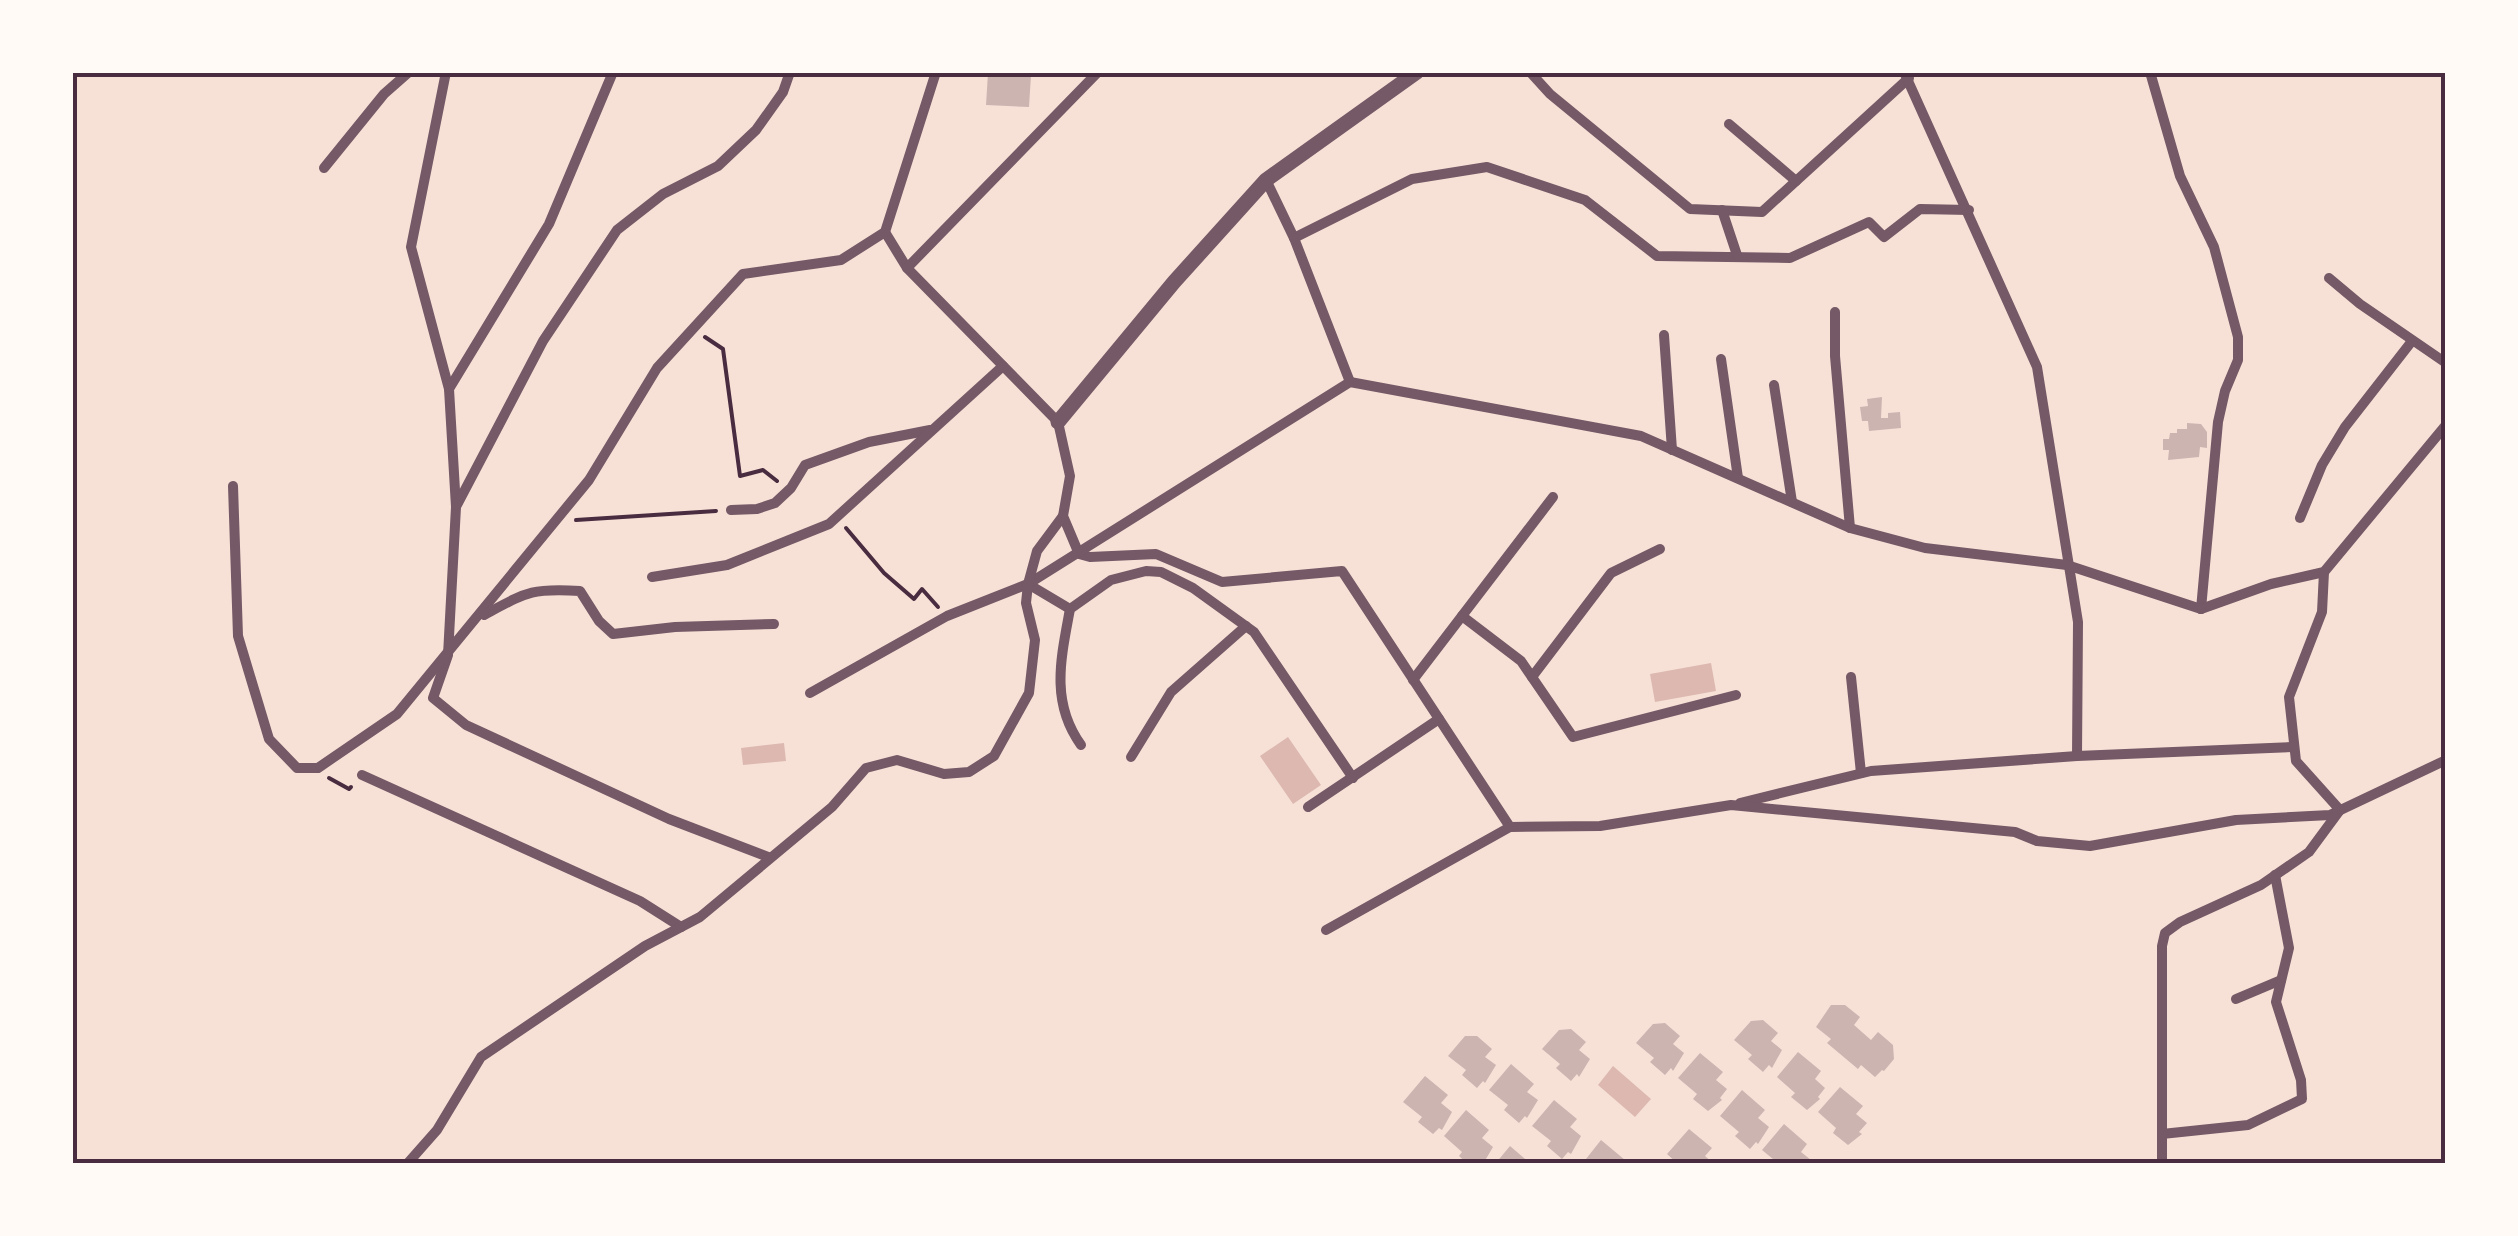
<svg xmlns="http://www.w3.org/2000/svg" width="2518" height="1236" viewBox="0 0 2518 1236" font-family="'IBM Plex Sans',sans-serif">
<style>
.water{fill:#dcb8b0}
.building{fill:#ccb4b1}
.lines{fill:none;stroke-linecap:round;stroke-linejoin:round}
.path{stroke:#4a2c40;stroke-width:4}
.minor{stroke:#755966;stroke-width:10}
.tertiary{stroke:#755966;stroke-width:15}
.neatline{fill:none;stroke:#4a2c40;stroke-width:4}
</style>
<rect width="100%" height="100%" fill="#f7e1d7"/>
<g class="water">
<path d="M1711,663L1716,691L1655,702L1650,674Z"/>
<path d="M1288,737L1321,785L1293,804L1260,756Z"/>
<path d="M784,743L786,761L743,765L741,748Z"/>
<path d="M1613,1066L1651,1099L1635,1117L1598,1085Z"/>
</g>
<g class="building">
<path d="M988,73L1031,75L1029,107L986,105Z"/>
<path d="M1882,397L1881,418H1888V413L1900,412L1901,428L1869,431L1868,421H1862L1860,407L1868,406L1867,399Z"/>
<path d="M2187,423L2201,424L2207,432V448L2200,447L2199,457L2168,460L2169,450H2163V439H2169L2170,433H2177V429H2187Z"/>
<path d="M1831,1005H1845L1860,1017L1854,1025L1871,1040L1878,1032L1893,1045L1894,1059L1884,1071L1882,1070L1875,1077L1861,1065L1858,1069L1827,1043L1831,1039L1816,1027Z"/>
<path d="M1763,1020L1778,1033L1771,1041L1782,1050L1772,1068L1769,1065L1763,1072L1748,1059L1752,1055L1734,1040L1751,1021Z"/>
<path d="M1665,1023L1680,1036L1673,1044L1684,1053L1673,1071L1671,1068L1665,1075L1650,1062L1654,1058L1636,1043L1653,1024Z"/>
<path d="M1571,1029L1586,1042L1579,1050L1590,1059L1579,1077L1577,1074L1571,1081L1556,1068L1560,1064L1542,1049L1559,1030Z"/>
<path d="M1465,1036H1477L1492,1049L1485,1057L1496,1065L1485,1083L1483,1081L1477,1088L1462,1075L1466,1070L1448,1056Z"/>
<path d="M1798,1052L1821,1071L1815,1079L1825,1088L1818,1097L1820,1099L1807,1110L1791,1097L1795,1093L1777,1077Z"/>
<path d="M1700,1053L1723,1072L1716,1080L1727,1089L1720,1098L1722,1100L1708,1111L1693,1099L1697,1094L1678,1078Z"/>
<path d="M1511,1064L1534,1084L1527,1092L1538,1100L1527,1118L1525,1116L1519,1123L1504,1110L1508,1105L1489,1090Z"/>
<path d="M1425,1076L1448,1095L1441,1103L1452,1112L1442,1130L1439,1128L1433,1134L1418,1122L1422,1117L1403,1102Z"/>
<path d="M1840,1087L1863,1106L1856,1114L1867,1123L1859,1132L1862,1134L1848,1145L1833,1133L1836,1128L1818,1112Z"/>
<path d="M1742,1090L1765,1110L1758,1118L1769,1127L1758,1144L1756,1142L1750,1149L1735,1136L1739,1132L1720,1116Z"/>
<path d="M1554,1100L1577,1119L1570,1127L1581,1136L1571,1154L1568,1152L1562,1159L1547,1146L1551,1141L1532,1126Z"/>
<path d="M1466,1110L1489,1130L1482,1138L1493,1147L1483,1164H1468L1459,1156L1462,1152L1444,1136Z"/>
<path d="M1784,1124L1807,1144L1801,1152L1811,1160L1809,1164H1779L1762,1150Z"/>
<path d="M1689,1129L1712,1148L1705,1156L1714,1164H1678L1667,1154Z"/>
<path d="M1601,1140L1625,1160L1621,1164H1582Z"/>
<path d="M1510,1146L1531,1164H1495Z"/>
</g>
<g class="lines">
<g class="path">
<path d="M705,337L723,349L740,476L763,470L777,481"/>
<path d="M576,520L716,511"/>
<path d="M846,528L884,573L914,599L922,589L938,607"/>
<path d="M329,778L349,789L351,787"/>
</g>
<g class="minor">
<path d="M446,72L411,247L449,389L456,507L448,655L433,698L466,725L669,819L768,857"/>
<path d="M1530,72L1550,94L1690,209L1762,212L1909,78"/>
<path d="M1904,72L2037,367L2078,622L2077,756"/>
<path d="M2150,72L2180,176L2214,247L2238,337V360L2225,391L2218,422L2201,609"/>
<path d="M1729,124L1796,181"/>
<path d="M324,168L384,94L409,72"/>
<path d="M1266,180L1294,238L1412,179L1487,167L1585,200L1657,256L1790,258L1869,222L1884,237L1920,209L1969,210"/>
<path d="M1722,210L1737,255"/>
<path d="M885,232L907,268L1058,422L1070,476L1063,516L1079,554L1090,557L1156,554L1222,582L1342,571L1510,827"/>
<path d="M1294,238L1350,382"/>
<path d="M907,268L1098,72"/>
<path d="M2329,278L2360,304L2446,363"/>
<path d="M1835,312V356L1850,528"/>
<path d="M1664,335L1672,450"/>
<path d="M1721,359L1738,478"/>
<path d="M1774,385L1792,502"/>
<path d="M449,389L549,224L613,72"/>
<path d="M233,486L238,636L269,739L297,768H318L397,714L589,480L657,368L743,274L841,260L885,232L936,72"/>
<path d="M457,505L543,341L617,230L663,194L718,166L756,130L783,92L790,72"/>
<path d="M731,510L757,509L775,503L791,488L805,465L869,442L930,430"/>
<path d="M2300,518L2322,465L2345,427L2412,341"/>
<path d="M652,577L727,565L829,524L1003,366"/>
<path d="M1028,584L1070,609"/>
<path d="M2201,609L2271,584L2324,572L2446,425"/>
<path d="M484,615C527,592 531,588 580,591L599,621L613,634L675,627L774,624"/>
<path d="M1462,616L1521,661L1573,737L1736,695"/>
<path d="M1532,677L1611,573L1660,549"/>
<path d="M1851,677L1861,773"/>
<path d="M1413,680L1553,497"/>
<path d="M810,693L947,616L1028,584L1350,382L1641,436L1850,528L1925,548L2067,565L2201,609"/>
<path d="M1081,745C1050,702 1061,658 1070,609L1111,580L1146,571L1161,572L1193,588L1254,632L1353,778"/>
<path d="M1131,757L1171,692L1246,626"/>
<path d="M362,775L640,901L681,927"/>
<path d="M1740,803L1871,771L2077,756L2294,747"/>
<path d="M1308,807L1439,719"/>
<path d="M1326,930L1510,827L1600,826L1731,805L2015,832L2037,841L2090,846L2236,820L2330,815L2446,760"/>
<path d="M2236,999L2281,980"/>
<path d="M2446,1098V1124"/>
<path d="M2162,1134L2248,1125L2302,1099L2301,1080L2276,1002L2289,948L2275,875"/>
<path d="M407,1164L437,1130L481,1057L645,946L700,917L832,807L866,768L897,760L944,774L969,772L994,756L1029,693L1035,640L1026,603L1028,584L1037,551L1063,516"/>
<path d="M2162,1164V946L2165,933L2180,922L2261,885L2309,852L2340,810L2296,761L2289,697L2322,612L2324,572"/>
</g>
<path class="tertiary" d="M1058,422L1174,282L1266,180L1417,72"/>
</g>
<rect width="2518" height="1236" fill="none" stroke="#fffaf5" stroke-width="150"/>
<rect x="75" y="75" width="2368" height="1086" class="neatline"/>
</svg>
